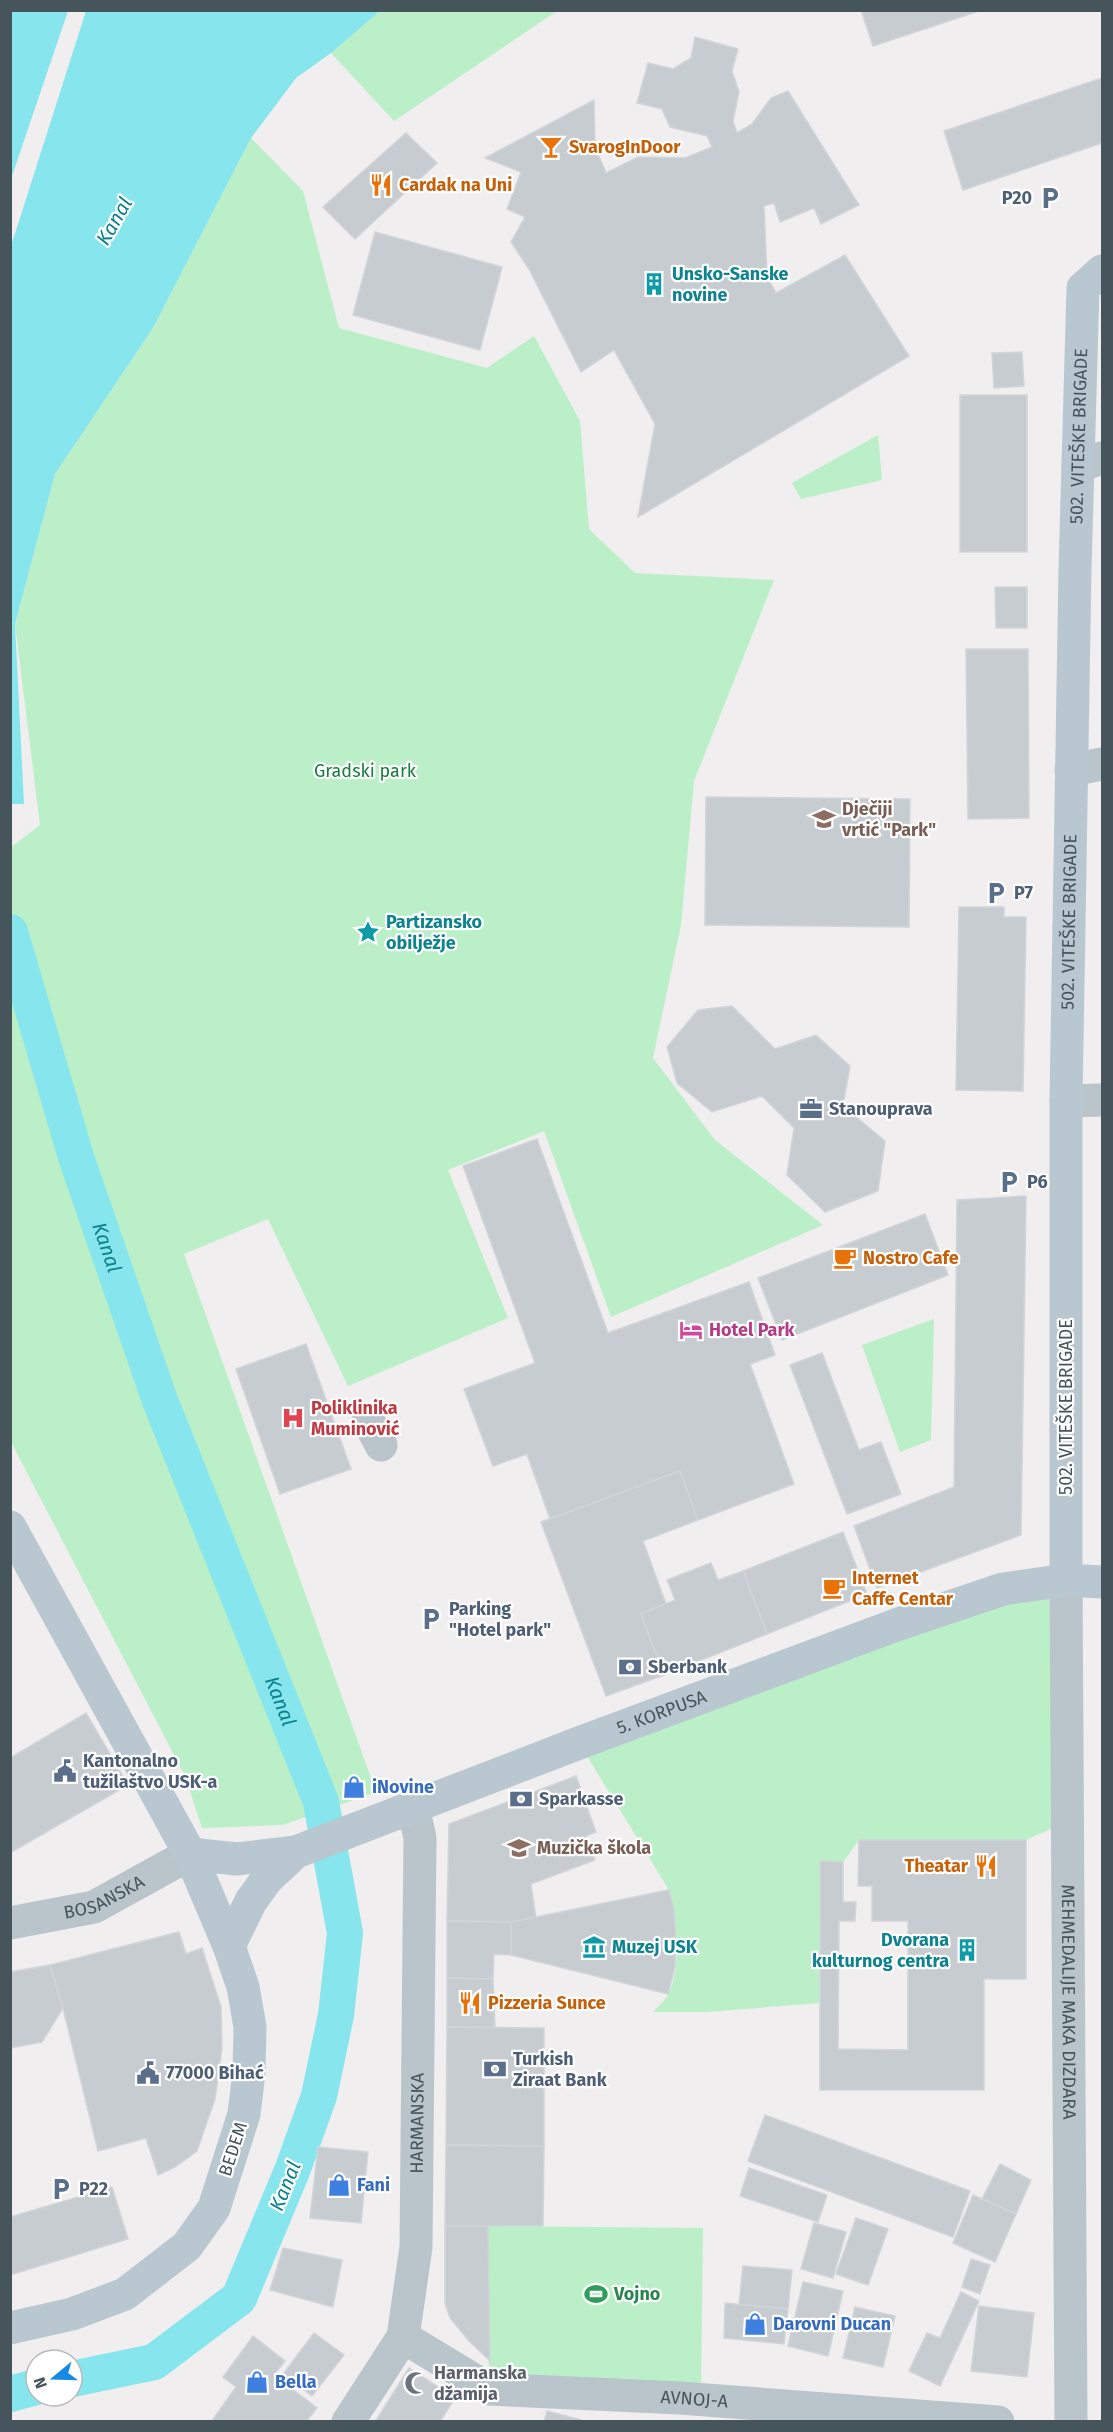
<svg xmlns="http://www.w3.org/2000/svg" width="1113" height="2432" viewBox="0 0 1113 2432" font-family="'Fira Sans',sans-serif">
<style>
.green{fill:#bbefc8}
.water{fill:#87e5ed}
.lines{fill:none;stroke-linecap:round;stroke-linejoin:round}
.canal{stroke:#87e5ed;stroke-width:36}
.building{fill:#c7ccd1;stroke:#d1d5da;stroke-width:1.5}
.street{stroke:#b9c4cb;stroke-width:33}
.secondary{stroke:#b9c7d0;stroke-width:33}
.labels{text-anchor:middle;dominant-baseline:central;stroke-width:4.5;stroke-linejoin:round;paint-order:stroke}
.food-label{font-size:18px;font-weight:bold;fill:#c56008;stroke:#fff;text-anchor:start}
.service-label{font-size:18px;font-weight:bold;fill:#4e5e75;stroke:#fff;text-anchor:start}
.culture-label{font-size:18px;font-weight:bold;fill:#0d838f;stroke:#fff;text-anchor:start}
.street-label{font-size:18px;fill:#46545b;stroke:#fff}
.park-label{font-size:18px;fill:#157e3c;stroke:#fff}
.education-label{font-size:18px;font-weight:bold;fill:#785e54;stroke:#fff;text-anchor:start}
.hotel-label{font-size:18px;font-weight:bold;fill:#b23c85;stroke:#fff;text-anchor:start}
.health-label{font-size:18px;font-weight:bold;fill:#be3a42;stroke:#fff;text-anchor:start}
.shop-label{font-size:18px;font-weight:bold;fill:#366cbe;stroke:#fff;text-anchor:start}
.leisure-label{font-size:18px;font-weight:bold;fill:#27864d;stroke:#fff;text-anchor:start}
.worship-label{font-size:18px;font-weight:bold;fill:#5b616d;stroke:#fff;text-anchor:start}
.water-label{font-size:20px;font-style:italic;fill:#0b818c;stroke:#fff}
</style>
<rect width="100%" height="100%" fill="#f0eeee"/>
<g class="green">
<path d="M380,11H557L394,121L331,53Z"/>
<path d="M251,138L303,191L339,328L487,368L534,336L580,421L589,529L635,573L774,580L694,781L681,925L653,1058L715,1140L823,1225L611,1317L544,1131L448,1170L508,1318L348,1386L268,1219L184,1254L376,1792L283,1825L202,1828L185,1776L11,1442L10,848L40,825L15,624L55,474L153,328Z"/>
<path d="M878,435L882,480L801,499L792,483Z"/>
<path d="M934,1319L931,1440L900,1452L862,1345Z"/>
<path d="M1066,1580L1068,1821L1026,1840H859L843,1862L820,1861L819,2003L707,2012H653C658,2006 666,2000 669,1993C682,1963 677,1920 669,1890L579,1743Z"/>
<path d="M488,2226L703,2228L701,2390L489,2384Z"/>
</g>
<g class="water">
<path d="M11,10L68,11L11,179L10,11Z"/>
<path d="M86,11H380L331,53L296,78L251,138L153,328L55,474L15,624L24,804H11V246Z"/>
</g>
<g class="lines">
<g class="canal">
<path id="s1" d="M10,932L76,1157L159,1398L321,1802L345,1933L336,2015L319,2096L292,2171L239,2298L154,2362L72,2379"/>
<path d="M10,2394L36,2387"/>
</g>
</g>
<g class="building">
<path d="M861,10H982L873,46Z"/>
<path d="M695,37L738,49L732,71L739,92L733,121L737,133L752,124L771,98L788,91L859,205L821,224L814,208L780,222L774,203L764,206L767,276L776,293L845,255L909,356L638,517L655,424L614,350L581,372L529,269L511,242L525,217L507,209L521,172L485,158L594,100L595,147L606,173L638,157L685,158L712,147L707,136L670,127L662,109L637,103L648,63L673,69L691,58Z"/>
<path d="M1102,78V143L963,190L944,131Z"/>
<path d="M406,133L437,163L355,239L323,207Z"/>
<path d="M375,232L502,267L480,350L353,315Z"/>
<path d="M1022,352L1024,386L994,388L992,353Z"/>
<rect x="960" y="395" width="67" height="157"/>
<path d="M995,587H1027V628H996Z"/>
<path d="M966,649H1028L1029,818L968,819Z"/>
<path d="M706,797L910,799L909,927L705,925Z"/>
<path d="M959,907H1004V917H1026L1023,1091L956,1090Z"/>
<path d="M732,1006L775,1049L816,1035L850,1066L843,1106L885,1141L878,1191L825,1212L787,1175L794,1128L762,1096L712,1112L677,1083L667,1047L698,1010Z"/>
<path d="M537,1139L608,1333L749,1282L775,1355L750,1364L794,1484L698,1520L680,1471L550,1519L527,1454L493,1466L464,1389L535,1363L463,1166Z"/>
<path d="M1026,1196L1021,1535L877,1588L854,1526L954,1487L957,1200Z"/>
<path d="M925,1214L948,1275L782,1340L758,1278Z"/>
<path d="M306,1344L351,1469L280,1494L236,1369Z"/>
<path d="M822,1353L859,1450L881,1442L901,1494L847,1514L790,1365Z"/>
<path d="M680,1471L698,1520L643,1541L666,1604L641,1614L664,1675L606,1696L541,1522Z"/>
<path d="M843,1532L867,1594L767,1634L743,1571Z"/>
<path d="M711,1563L718,1580L743,1571L767,1634L664,1675L641,1614L675,1600L667,1580Z"/>
<path d="M86,1713L128,1785L10,1853V1758Z"/>
<path d="M576,1776L596,1832L586,1836L595,1860L531,1884L536,1918L511,1922L447,1921L449,1824Z"/>
<path d="M859,1840H1026V1979H984V2090H820V1861L843,1862V1902H856L855,1921H839L838,2049L908,2050V1921H872V1886H858Z"/>
<path d="M669,1890L674,1909L676,1940L675,1967L668,1994L511,1955V1922Z"/>
<path d="M447,1921L511,1922V1955L494,1954L493,1979L447,1978Z"/>
<path d="M179,1932L186,1954L202,1948L221,2007L222,2048L215,2099L197,2151L175,2167L158,2175L146,2138L98,2151L63,2008L50,1965Z"/>
<path d="M50,1965L63,2008L42,2042L10,2048V1972Z"/>
<path d="M447,1978L493,1979L495,2028L447,2027Z"/>
<path d="M447,2027L544,2028V2146L446,2145Z"/>
<path d="M765,2115L970,2191L953,2237L748,2161Z"/>
<path d="M446,2145L544,2146L543,2226H445Z"/>
<path d="M318,2147L368,2152L361,2223L310,2218Z"/>
<path d="M1000,2164L1031,2180L1016,2214L982,2199Z"/>
<path d="M749,2168L827,2195L818,2222L740,2196Z"/>
<path d="M112,2187L128,2239L10,2275V2217Z"/>
<path d="M973,2195L1016,2214L995,2262L953,2243Z"/>
<path d="M856,2218L888,2229L868,2285L836,2274Z"/>
<path d="M814,2223L846,2232L833,2278L801,2269Z"/>
<path d="M445,2226H488L490,2361L469,2341L450,2318L445,2303Z"/>
<path d="M283,2248L342,2260L333,2307L270,2290Z"/>
<path d="M971,2259L990,2265L980,2294L962,2287Z"/>
<path d="M743,2266L792,2270L788,2309L739,2305Z"/>
<path d="M803,2282L843,2291L828,2356L788,2346Z"/>
<path d="M961,2292L979,2301L940,2386L909,2371L927,2333L940,2338Z"/>
<path d="M725,2303L788,2309L784,2344L724,2338Z"/>
<path d="M979,2306L1034,2313L1027,2377L971,2371Z"/>
<path d="M855,2307L895,2316L883,2367L843,2358Z"/>
<path d="M314,2333L344,2355L312,2396L283,2374Z"/>
<path d="M253,2336L285,2361L274,2375L317,2408L306,2422H211L236,2387L223,2377Z"/>
<path d="M409,2368L455,2398L440,2422H375Z"/>
<path d="M547,2411L582,2420L581,2422H544Z"/>
</g>
<g class="lines">
<g class="street">
<path d="M1078,466L1102,458"/>
<path d="M1071,770L1102,764"/>
<path d="M1066,1101L1102,1100"/>
<path d="M368,1420L381,1445"/>
<path id="s2" d="M1066,1580L1071,2422"/>
<path id="s3" d="M10,1923L94,1907L190,1854"/>
<path id="s4" d="M403,2337L489,2389L680,2398L998,2422"/>
<path id="s5" d="M348,2422L403,2337L416,2247L420,1838L413,1807"/>
</g>
<g class="secondary">
<path d="M10,1527L190,1854L229,1946L243,1987L250,2027L249,2072L244,2114L214,2208L187,2246L125,2294L72,2314L10,2328"/>
<path id="s6" d="M1066,1580V1101L1075,570L1083,288L1102,271"/>
<path id="s7" d="M190,1854L237,1859L296,1852L579,1743L896,1625L1003,1589L1066,1580L1102,1582"/>
<path d="M229,1946L251,1901L267,1879L296,1852"/>
</g>
</g>
<defs>
<g id="bar-bare" transform="scale(1.8)"><path d="M-6-5H6L.8 .8V4.5H3.5V6h-7V4.5H-.8V.8Z" fill="#e8710a" stroke="#fff" stroke-width="2.5" paint-order="stroke"/></g>
<g id="restaurant-bare" transform="scale(1.8)"><path d="M-5-6h1v4h1v-4h1v4h1v-4h1v5L-1.5 .5V6h-2V.5L-5-1ZM5-6V6H3V1.5H1.5Q1.5-4 5-6Z" fill="#e8710a" stroke="#fff" stroke-width="2.5" paint-order="stroke"/></g>
<g id="parking-bare" transform="scale(1.8)"><path d="M-3.5-5.5H1a3.5 3.5 0 0 1 0 7H-1V5.5H-3.5ZM-1-3.4V-.6H.8a1.4 1.4 0 0 0 0-2.8Z" fill="#5c6f8a" stroke="#fff" stroke-width="2.5" paint-order="stroke"/></g>
<g id="building-bare" transform="scale(1.8)"><path d="M-4-6H4V6H1V3H-1V6H-4ZM-2.5-4.3h1.7v1.8h-1.7ZM.8-4.3h1.7v1.8H.8ZM-2.5-1h1.7V.8h-1.7ZM.8-1h1.7V.8H.8Z" fill="#0f9aa8" stroke="#fff" stroke-width="2.5" paint-order="stroke"/></g>
<g id="school-bare" transform="scale(1.8)"><path d="M0-5L7-2L0 1L-7-2ZM-4 1L0 2.5L4 1V4Q0 6-4 4Z" fill="#8d6e63" stroke="#fff" stroke-width="2.5" paint-order="stroke"/></g>
<g id="sight-bare" transform="scale(1.8)"><path d="M0-6L1.8-2.2L6-1.7L2.9 1.2L3.7 5.4L0 3.3L-3.7 5.4L-2.9 1.2L-6-1.7L-1.8-2.2Z" fill="#0f9aa8" stroke="#fff" stroke-width="2.5" paint-order="stroke"/></g>
<g id="office-bare" transform="scale(1.8)"><path d="M-6-3h4V-5.5h4V-3h4V5H-6ZM-1-4.5V-3h2v-1.5ZM-6 0V1H6V0Z" fill="#5c6f8a" stroke="#fff" stroke-width="2.5" paint-order="stroke"/></g>
<g id="cafe-bare" transform="scale(1.8)"><path d="M-5.5-4.5H6V0H3Q3 3.5 0 3.5H-2.5Q-5.5 3.5-5.5 0ZM3-3.2v2h1.7v-2ZM-6 4.5H4V6H-6Z" fill="#e8710a" stroke="#fff" stroke-width="2.5" paint-order="stroke"/></g>
<g id="hotel-bare" transform="scale(1.8)"><path d="M-6-4.5h1.5V1H6V5H4.5V3h-9V5H-6ZM-4 0a1.8 1.8 0 1 1 3.6 0ZM.5 0V-2.5h3Q6-2.5 6 0Z" fill="#d1479c" stroke="#fff" stroke-width="2.5" paint-order="stroke"/></g>
<g id="hospital-bare" transform="scale(1.8)"><path d="M-5-5h3v3.5h4V-5h3V5h-3V1.5h-4V5h-3Z" fill="#e0444e" stroke="#fff" stroke-width="2.5" paint-order="stroke"/></g>
<g id="bank-bare" transform="scale(1.8)"><path d="M-6-4H6V4H-6ZM0-2.3a2.3 2.3 0 1 0 0 4.6a2.3 2.3 0 1 0 0-4.6Z" fill="#5c6f8a" stroke="#fff" stroke-width="2.5" paint-order="stroke"/></g>
<g id="civic-bare" transform="scale(1.8)"><path d="M-.6-6.5H3V-4.5H.6V-3L4-1V1h2V6H-6V1h2V-1L-.6-3ZM-1.2 2.5V6h2.4V2.5Z" fill="#5c6f8a" stroke="#fff" stroke-width="2.5" paint-order="stroke"/></g>
<g id="shop-bare" transform="scale(1.8)"><path d="M-5-2.5h2.3a2.7 3.5 0 0 1 5.4 0H5L5.5 6h-11ZM-1.5-2.5h3a1.5 2.3 0 0 0-3 0Z" fill="#3f7fe0" stroke="#fff" stroke-width="2.5" paint-order="stroke"/></g>
<g id="museum-bare" transform="scale(1.8)"><path d="M0-6L6-3V-2H-6V-3ZM-5-1h2V3h-2ZM-1-1h2V3h-2ZM3-1h2V3H3ZM-6 4H6V6H-6Z" fill="#0f9aa8" stroke="#fff" stroke-width="2.5" paint-order="stroke"/></g>
<g id="stadium-bare" transform="scale(1.8)"><path d="M0-5a6.5 5 0 1 0 0 10a6.5 5 0 1 0 0-10ZM-3.5-1.8h7v3.6h-7Z" fill="#2e9e5b" stroke="#fff" stroke-width="2.5" paint-order="stroke"/></g>
<g id="mosque-bare" transform="scale(1.8)"><path d="M3.5-4.9A6 6 0 1 0 3.5 4.9A5 5 0 1 1 3.5-4.9Z" fill="#6b7280" stroke="#fff" stroke-width="2.5" paint-order="stroke"/></g>
</defs>
<g fill-rule="evenodd">
<use href="#bar-bare" x="551" y="147"/>
<use href="#restaurant-bare" x="381" y="185"/>
<use href="#parking-bare" x="1050" y="198"/>
<use href="#building-bare" x="654" y="284"/>
<use href="#school-bare" x="824" y="819"/>
<use href="#parking-bare" x="996" y="893"/>
<use href="#sight-bare" x="368" y="932"/>
<use href="#office-bare" x="811" y="1109"/>
<use href="#parking-bare" x="1009" y="1182"/>
<use href="#cafe-bare" x="845" y="1258"/>
<use href="#hotel-bare" x="691" y="1330"/>
<use href="#hospital-bare" x="293" y="1418"/>
<use href="#cafe-bare" x="834" y="1588"/>
<use href="#parking-bare" x="431" y="1619"/>
<use href="#bank-bare" x="630" y="1667"/>
<use href="#civic-bare" x="65" y="1771"/>
<use href="#shop-bare" x="354" y="1787"/>
<use href="#bank-bare" x="521" y="1799"/>
<use href="#school-bare" x="519" y="1848"/>
<use href="#restaurant-bare" x="986" y="1866"/>
<use href="#museum-bare" x="594" y="1947"/>
<use href="#building-bare" x="967" y="1950"/>
<use href="#restaurant-bare" x="470" y="2003"/>
<use href="#bank-bare" x="495" y="2069"/>
<use href="#civic-bare" x="148" y="2073"/>
<use href="#shop-bare" x="339" y="2185"/>
<use href="#parking-bare" x="61" y="2189"/>
<use href="#stadium-bare" x="596" y="2294"/>
<use href="#shop-bare" x="755" y="2324"/>
<use href="#shop-bare" x="257" y="2382"/>
<use href="#mosque-bare" x="416" y="2383"/>
</g>
<g class="labels">
<g class="food-label">
<text x="569" y="147">SvarogInDoor</text>
<text x="399" y="185">Cardak na Uni</text>
<text x="863" y="1258">Nostro Cafe</text>
<text x="852" y="1578">Internet<tspan x="852" dy="21">Caffe Centar</tspan></text>
<text x="968" y="1866" text-anchor="end">Theatar</text>
<text x="488" y="2003">Pizzeria Sunce</text>
</g>
<g class="service-label">
<text x="1032" y="198" text-anchor="end">P20</text>
<text x="1014" y="893">P7</text>
<text x="829" y="1109">Stanouprava</text>
<text x="1027" y="1182">P6</text>
<text x="449" y="1609">Parking<tspan x="449" dy="21">"Hotel park"</tspan></text>
<text x="648" y="1667">Sberbank</text>
<text x="83" y="1761">Kantonalno<tspan x="83" dy="21">tužilaštvo USK-a</tspan></text>
<text x="539" y="1799">Sparkasse</text>
<text x="513" y="2059">Turkish<tspan x="513" dy="21">Ziraat Bank</tspan></text>
<text x="166" y="2073">77000 Bihać</text>
<text x="79" y="2189">P22</text>
</g>
<g class="culture-label">
<text x="672" y="274">Unsko-Sanske<tspan x="672" dy="21">novine</tspan></text>
<text x="386" y="922">Partizansko<tspan x="386" dy="21">obilježje</tspan></text>
<text x="949" y="1940" text-anchor="end">Dvorana<tspan x="949" dy="21">kulturnog centra</tspan></text>
<text x="612" y="1947">Muzej USK</text>
</g>
<g class="street-label">
<text stroke="none"><textPath href="#s6" startOffset="1144">502. VITEŠKE BRIGADE</textPath></text>
<text stroke="none"><textPath href="#s6" startOffset="658">502. VITEŠKE BRIGADE</textPath></text>
<text transform="translate(1066 1407) rotate(-90)">502. VITEŠKE BRIGADE</text>
<text stroke="none"><textPath href="#s7" startOffset="498">5. KORPUSA</textPath></text>
<text stroke="none"><textPath href="#s3" startOffset="98">BOSANSKA</textPath></text>
<text stroke="none"><textPath href="#s2" startOffset="422">MEHMEDALIJE MAKA DIZDARA</textPath></text>
<text stroke="none"><textPath href="#s5" startOffset="316">HARMANSKA</textPath></text>
<text transform="translate(233 2149) rotate(-72)">BEDEM</text>
<text stroke="none"><textPath href="#s4" startOffset="306">AVNOJ-A</textPath></text>
</g>
<g class="park-label">
<text x="365" y="771">Gradski park</text>
</g>
<g class="education-label">
<text x="842" y="809">Dječiji<tspan x="842" dy="21">vrtić "Park"</tspan></text>
<text x="537" y="1848">Muzička škola</text>
</g>
<g class="hotel-label">
<text x="709" y="1330">Hotel Park</text>
</g>
<g class="health-label">
<text x="311" y="1408">Poliklinika<tspan x="311" dy="21">Muminović</tspan></text>
</g>
<g class="shop-label">
<text x="372" y="1787">iNovine</text>
<text x="357" y="2185">Fani</text>
<text x="773" y="2324">Darovni Ducan</text>
<text x="275" y="2382">Bella</text>
</g>
<g class="leisure-label">
<text x="614" y="2294">Vojno</text>
</g>
<g class="worship-label">
<text x="434" y="2373">Harmanska<tspan x="434" dy="21">džamija</tspan></text>
</g>
<g class="water-label">
<text transform="translate(114 221) rotate(-60)">Kanal</text>
<text stroke="none"><textPath href="#s1" startOffset="330">Kanal</textPath></text>
<text stroke="none"><textPath href="#s1" startOffset="816">Kanal</textPath></text>
<text transform="translate(285 2186) rotate(-68)">Kanal</text>
</g>
</g>
<rect width="1113" height="2432" fill="none" stroke="#46545b" stroke-width="24"/>
<g transform="translate(54 2378) rotate(251)"><circle r="28" fill="#ffffff" stroke="#b5bbbd" stroke-width="1.5"/>
<path d="M0-4.5L10 22L0 15L-10 22Z" fill="#1589e3"/>
<text y="-9" font-size="16" font-weight="bold" text-anchor="middle" fill="#46545b">N</text>
</g>
</svg>
